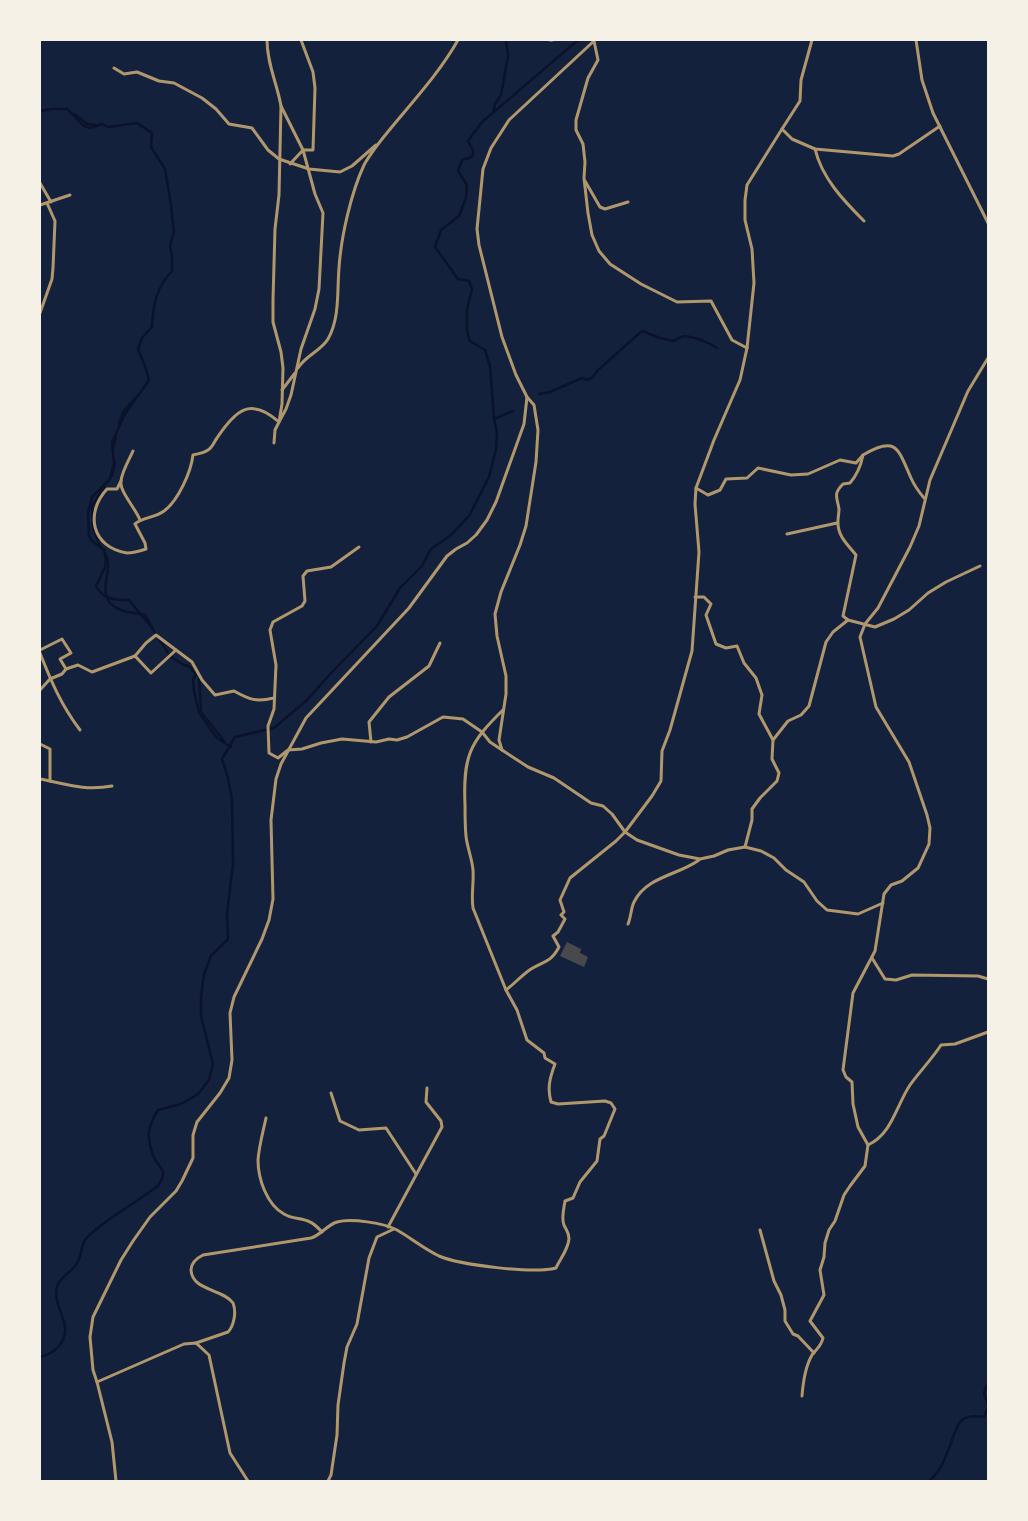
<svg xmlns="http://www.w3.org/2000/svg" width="1028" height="1521" viewBox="0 0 1028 1521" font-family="Quicksand,sans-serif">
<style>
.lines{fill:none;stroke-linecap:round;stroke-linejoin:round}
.stream{stroke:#0b132b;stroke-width:2.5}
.building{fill:#48494c}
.minor{stroke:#b1986c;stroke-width:3}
</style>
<rect width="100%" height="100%" fill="#14213d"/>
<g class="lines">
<g class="stream">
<path d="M40,111L52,109H67L84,126L90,128L102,124L108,127L137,123L152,133L151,147L165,169L171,205L174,232L170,246L172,256V271C156,288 153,305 152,327L142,338L138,349L145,366L149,380L125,414L112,442L114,463L110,479L92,497L88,513L89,536L92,541L104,550L106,559L105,567L96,586C104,600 114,600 129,600L152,628L170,656L182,664L190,667L196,675L193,679L194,691L199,713L217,738L231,747"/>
<path d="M493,113L495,104L501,95L508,56L506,40"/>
<path d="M75,114L87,124L96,125"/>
<path d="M539,394L550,392L582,378L587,380L592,378L597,371L642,331L660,338L674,341C684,334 687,336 698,339C708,343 708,342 717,348"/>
<path d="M494,419L513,411"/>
<path d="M119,424L123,412L134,399"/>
<path d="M113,448L116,437"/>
<path d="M112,476L115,463L114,460"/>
<path d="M100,546L93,528L92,506L104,487"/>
<path d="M106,555C115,571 91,599 121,610C128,613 137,613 145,615L152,627"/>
<path d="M199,677L201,712L224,741"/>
<path d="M40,1357C48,1355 54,1352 59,1346C77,1324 49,1306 58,1284C61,1277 71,1272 76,1265C82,1256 81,1246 85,1240C92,1231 104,1223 114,1216C129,1206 144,1196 158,1186C170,1167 158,1170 153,1155C146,1136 148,1126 158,1110L181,1104L198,1094L209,1080L213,1064L201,1016V997L204,974L211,956L228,939L227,914L233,864L232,799L228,778L222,759L235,737L274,728L307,700L332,672L377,626L400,588L422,566L431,549L451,535L469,516L489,477L496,449L497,433L494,419L490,366L485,350L470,341L467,331V309L472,289L469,281L458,279L435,247L441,230L459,216L466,198L467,185L458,171L462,160L469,158L473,155V150L468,141L482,122L578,40"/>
<path d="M988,1386H986L984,1394L988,1405"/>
<path d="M929,1481C944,1469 948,1449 955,1432C957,1429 958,1423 961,1421C967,1415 976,1416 984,1417L988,1407"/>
</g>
</g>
<path class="building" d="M567,942L581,949L580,953L588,957L584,967L560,956Z"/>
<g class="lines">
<g class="minor">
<path d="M267,40C267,64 277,83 281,106L279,195L275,229L273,300V322L281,352L283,368L282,404L279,422L275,430L274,443"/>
<path d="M550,40H552"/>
<path d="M916,40L922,80L933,113L988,223"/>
<path d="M594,41L598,60L588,78L576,120V130L583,144L585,162L584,178L588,213L592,235L599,251L610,264L641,284L677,302L711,301L732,340L747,348"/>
<path d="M114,68L124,74L137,72L159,81L174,83L202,98L216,109L229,124L252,128L268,150L279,159L309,169L340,172L352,166L376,145"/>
<path d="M782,129L800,101L801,80L812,40"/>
<path d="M815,149C822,178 843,200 864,221"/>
<path d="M290,164L303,150H313L315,88L313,72L301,40"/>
<path d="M585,181L600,207L605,209L628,202"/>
<path d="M40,183L51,202"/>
<path d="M40,205L70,195"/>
<path d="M40,313L52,279L53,268L55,221L47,203"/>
<path d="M298,368C306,355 321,351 328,339C340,318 337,291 339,268C341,237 351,193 364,165C371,152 382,139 391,128C414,100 440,72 458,40"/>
<path d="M282,390L295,373"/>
<path d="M133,451C129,460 122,471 121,481C119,491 136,509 140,520"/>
<path d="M121,481L117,489H107C85,513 91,547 127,553C133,553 140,551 146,549L145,543L135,524C143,517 155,518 164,511C178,501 191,472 193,455C197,454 204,453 208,450C212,448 214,442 217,438C235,411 250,396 279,422L286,409L291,395L301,349L315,309L319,289L323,213L315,194L303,150L281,106"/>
<path d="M696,488L708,495L720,490L726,479L747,478L758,468L791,475L808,474L840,460L856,463L863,455"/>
<path d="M787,534L837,523"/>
<path d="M359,547L331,567L307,571L303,576L305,601L302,606L273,622L270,630L276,665L274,709L268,726L269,753L278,758L288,750L302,749L321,743L342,739L376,742L389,739L397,740L407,737L443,717L463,719L482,732L490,742L502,750L528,767L554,778L591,803L603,806L612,814L625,832L637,840L679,855L700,859L714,856L728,850L745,847L761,851L774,858L786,870L804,882L817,901L827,910L858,914L883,903"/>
<path d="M695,597H704L711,604L706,615L716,644L726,648L737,646L744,663L756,678L762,695L759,714L773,740L772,759L779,773L777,781L760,798L752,809V820L745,847"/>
<path d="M848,620L843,616L856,555C848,545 837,536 838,521C838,517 839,513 839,509C837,497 833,494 843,484L850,483C857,475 861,465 863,455C897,435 898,449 911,478C914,485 919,492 924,498"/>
<path d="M40,650L62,639L71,653L60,659L66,669L78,665L92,672L135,656L151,673L176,650"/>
<path d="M40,653C51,681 61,705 80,730"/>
<path d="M135,656L146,643L156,635L192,662L202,680L215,695L234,691C250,700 256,702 274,698"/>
<path d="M40,690L50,679L62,674L66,669"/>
<path d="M773,740L788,721L801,715L809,706L826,642L833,632L848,620L875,627L894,619L909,610L928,593L946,582L980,566"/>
<path d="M371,742L369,722L389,697L429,666L440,643"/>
<path d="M40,744L50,749V781"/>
<path d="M502,750L499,740L506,694V676L497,636L495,614L501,592L520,545L526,526L536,462L538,430L534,405L527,397L516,375L502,337L479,245L477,229L483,169L491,148L509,120L595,40"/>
<path d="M40,779C66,784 84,791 112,786"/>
<path d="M628,924C631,917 631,908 634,902C647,876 679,875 699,860"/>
<path d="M872,958L885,979L896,980L912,975L978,976L988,979"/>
<path d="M506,990C514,984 522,975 531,969C545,961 551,962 559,947L553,936L558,932L565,919L561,915L564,912L560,900L570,878L616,841L625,832L652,796L661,781L662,751L670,730L692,651L699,552L695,504L696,488L714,440L740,380L747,348L754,283L752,249L745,220V200L747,185L782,129L792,139L815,149L893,156L899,154L940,126"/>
<path d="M331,1093L340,1121L359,1130L386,1128L416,1174"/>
<path d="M266,1118C263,1132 259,1146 258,1160C258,1179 267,1205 284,1214C292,1219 302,1218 310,1222C315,1224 319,1229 322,1232"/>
<path d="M868,1145C892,1134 896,1106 910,1085C920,1071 932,1059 941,1045L955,1044L988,1032"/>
<path d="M388,1227L442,1127L441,1121L426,1102L427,1088"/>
<path d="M760,1230L774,1281L781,1295L785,1310V1321L793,1334L798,1336L814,1353"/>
<path d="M196,1343L228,1332C232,1328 233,1324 234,1319C235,1314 235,1308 233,1303C224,1289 192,1291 191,1270C191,1262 197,1258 203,1255L311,1238C321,1235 327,1225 337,1222C351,1218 384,1223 397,1230C411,1238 424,1249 439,1256C460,1265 533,1274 556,1268C560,1259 568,1250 569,1239C569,1232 566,1230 564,1225C561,1218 564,1208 565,1201L573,1198L580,1182L597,1161L600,1139L604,1136L615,1109L611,1103L605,1101L558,1104L551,1102C547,1088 550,1077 555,1064L545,1058L544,1053L527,1040L517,1010L506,990L473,908C471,894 474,883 473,870C472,858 467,847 466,836C465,826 465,815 465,805C463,757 469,743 503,710"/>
<path d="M97,1382L184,1344L196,1343L209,1355L230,1453L248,1481"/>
<path d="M802,1396C803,1383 805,1367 812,1355C816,1349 821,1347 823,1338L810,1321L824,1295L820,1270L824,1257L825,1243L829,1230L835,1221L844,1195L850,1186L865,1166L868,1145L858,1127L853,1104L852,1082L846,1077L843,1070L853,993L875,951L884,894L891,885L902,881L918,868L929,844L930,828L927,815L909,762L876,707L860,637L865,624L878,608L910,547L919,526L930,480L968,391L988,358"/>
<path d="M116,1481L112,1442L97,1382L93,1370L90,1337L93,1317L121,1260L133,1241L150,1217L176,1191L182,1181L193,1158V1135L197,1122L220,1093L229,1078L232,1060L230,1013L234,997L262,939L269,920L273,899L271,820L276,779L281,764L306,718L409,608L447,556L456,549L467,543L476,535L487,520L496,502L524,424L527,397"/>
<path d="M328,1481L331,1475L337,1435L338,1405L344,1363L347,1347L357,1324L369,1258L377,1237L394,1229"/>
</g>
</g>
<rect width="1028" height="1521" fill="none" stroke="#f6f1e7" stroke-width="82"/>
</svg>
